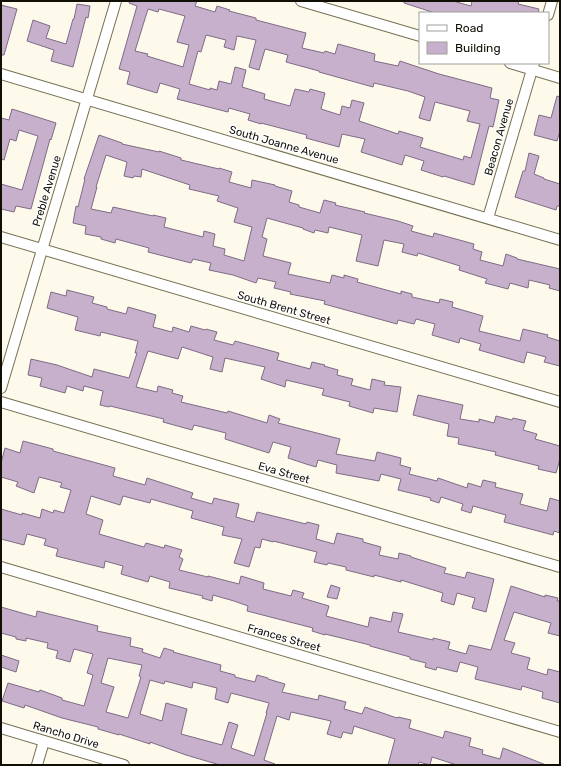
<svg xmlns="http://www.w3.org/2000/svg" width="561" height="766" viewBox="0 0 561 766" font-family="Rubik,sans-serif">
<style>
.building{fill:#c6b0cc;stroke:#7f6b85;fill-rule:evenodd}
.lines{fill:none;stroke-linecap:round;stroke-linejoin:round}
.street-casing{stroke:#787052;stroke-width:12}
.street{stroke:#fff;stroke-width:10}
.labels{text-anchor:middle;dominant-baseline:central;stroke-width:3;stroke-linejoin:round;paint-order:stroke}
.street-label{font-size:11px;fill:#110e04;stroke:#fff}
</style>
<rect width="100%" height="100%" fill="#fdfaec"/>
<g class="building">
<path d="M130,1H197L195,6L215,12L217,6L230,10L229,11L256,18V20L306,33L302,48L324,53L325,51L335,54L338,44L375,54L374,61L398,66L400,61L439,74L492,88L490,98L499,100L493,127L489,126L474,185L444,176L443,177L421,170L424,161L405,155L402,165L361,152L365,139L342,134L339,147L306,138L307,135L261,123V124L248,120L250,114L229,108L228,112L177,99L180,89L160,83L157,93L127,84L130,72L119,69L137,6L129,3ZM148,9L158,12L159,9L185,16L177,42L189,45L183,67L147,56L148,54L135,51ZM206,35L226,40L224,47L234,50L237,36L256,40L249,67L259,70L265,49L288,55L286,62L319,71V72L373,87L374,83L408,91L425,97L419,118L430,121L435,102L470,111L467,121L480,124L471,158L464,156L463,160L420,147L423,138L399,131L398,134L359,121L364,103L352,100L350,108L342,106L340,115L321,109L325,93L310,89L309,92L295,89L290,106L264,99L265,94L242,87L246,70L235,67L231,84L219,81L217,90L210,88V90L189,84L198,51L201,52Z"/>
<path d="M404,1H453L471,6L472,1H519L518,4L539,9L538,13H435L404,3Z"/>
<path d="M77,4L90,6L88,18L86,17L73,67L51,61L54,50L27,41L33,20L50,26L46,38L66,44L73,19H74Z"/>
<path d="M1,5L17,9L4,55H1Z"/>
<path d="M557,96L560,97V131L557,141L534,135L539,115L551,118Z"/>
<path d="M12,109L56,123L51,140L50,139L31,209L16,206L14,212L1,209V184L22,190L38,136L19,130L16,141L10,139L4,160L1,159V118L9,120Z"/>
<path d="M99,135L122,143V144L159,152V151L181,158V160L219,169V168L232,172L229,182L251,188L252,180L275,185V186L292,191L289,202L299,205V207L320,213L324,200L336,203L335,205L365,212L364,213L398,221L413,226L411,231L433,237L434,233L474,244L473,249L482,252L480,260L503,266L506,254L517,258V259L560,269V291L549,288L550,285L529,280L528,288L510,283L508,289L485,283L487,279L459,270L460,266L418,253L417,256L402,252L404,244L384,240L378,266L356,261L362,235L329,227L328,233L315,230L314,233L303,229V228L267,218L262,237L267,239L263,256L291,263L288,274L330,283L332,275L344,278V275L358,279L357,282L401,294V291L412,294V297L439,303L440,299L453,302L452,307L483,316L479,331L520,341L523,329L548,335L547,337L560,341V366L544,362L546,357L527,352L524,363L479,350L481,344L460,338L459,343L432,335L435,324L416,319L414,324L398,320L397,324L324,304L325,301L290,294L291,292L274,288L276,282L258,278L256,283L233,275L209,270L211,263L193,259L191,263L148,252L149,248L116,239L115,243L101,239V237L85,234L86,226L73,223L76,206L78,207L85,179H84ZM106,155L127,162L124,176L133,178L134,176L141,177L142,169L190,185L189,189L219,196L217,201L238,208L234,222L252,227L244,261L224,255L225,249L213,246L215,234L204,231L203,237L164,227L166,218L153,215V216L113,207L111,213L91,209L97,187H96Z"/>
<path d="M529,153L539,156L534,174L544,178V179L560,184V206H557L556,210L515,197L523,171H525Z"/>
<path d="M67,290L94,297L92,303L107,307V309L126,314L128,307L156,315L153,327L172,332L173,327L189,332L191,326L205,330L206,329L217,332L214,340L233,345L235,341L279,353L277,360L310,369L312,362L325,365L324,366L338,370L337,375L353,379L351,385L370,390L372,379L385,382L384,385L401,387L397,412L374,408L373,413L349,406L350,402L322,395L324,389L286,380L285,387L261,379L265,367L225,358L222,372L210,369L213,357L182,347L178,359L148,351L136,387L157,392L158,386L173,390L172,393L183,396L181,402L227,413L228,411L267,423L269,415L280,419L278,423L340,439L336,454L375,461L377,452L401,458L400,465L411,468L409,474L437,481L438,478L467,488L468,483L481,487L483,480L496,483L495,487L523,494L520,504L547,511L550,498L560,501V533L554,531L553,535L504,522L506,515L473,506L471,513L461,510L463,504L441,497L439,503L430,500L431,498L398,490L401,479L381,474L379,481L336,473L337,465L318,460L316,467L306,464L288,458L291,447L273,442L269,453L225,439L226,433L194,425L192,430L163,422L164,419L110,406L109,407L100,405L103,391L84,386L83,391L67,386L65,393L40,386L42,378L28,375L31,359L57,365L92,377L94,369L129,378L137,353H135L138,341L101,332L100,336L75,330L78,317L47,308L51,292L66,296Z"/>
<path d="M418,395L463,405L460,419L479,422V419L494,423L496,416L512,420L513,418L526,421L523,430L537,434L535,439L560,446V459L556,473L538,469L539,466L495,455L496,452L458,444L459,438L447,436L449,424L413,415Z"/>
<path d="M23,441L53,449V451L115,468L113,476L145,485L147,478L193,493L191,498L212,504L214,498L239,504L236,517L254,522L257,512L306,524L307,522L319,525L316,539L334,544L337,533L363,539V542L381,547L379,555L398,559L399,553L411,556V557L446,568L444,573L465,578L467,572L494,579L486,612L472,608L475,598L457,593L454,605L441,601L443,593L401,580V582L374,575V577L346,570V567L328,563L327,565L314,562L317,552L273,541V542L262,539L260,548L255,547L249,567L234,563L242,539L222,535L224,527L191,518L193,511L151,499L150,503L123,496L120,505L91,496L86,514L103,520L99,534L144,547L146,543L164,548L165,545L182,550L179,557L183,559L179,570L208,577V576L239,584L241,576L264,583L263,589L291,596L293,590L304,593L302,598L329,606L326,616L368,627L370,617L391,622L393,612L403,614L398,632L433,640V638L450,642L448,649L466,654L469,645L491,650L511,586L545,597V595L558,598L557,601H560V636L548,633L551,623L514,612L504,640L515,643L511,653L530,658L527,669L547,675L548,669L560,672V703L542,698L543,692L522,686L521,690L475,679L478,667L460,662L457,672L437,667L436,670L425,667L426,663L410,659V657L370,646V645L325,634V635L312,631L313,628L247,611L248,606L234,601L213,595L212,601L202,598L203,596L169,588L170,582L150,576L148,582L121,574L123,566L105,561L104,568L56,556L58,549L44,545L46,539L27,534L24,545L1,539V509L22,515V513L40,518L42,509L53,513L54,510L64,513L71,490L60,487L62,483L39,477L34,493L16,486L18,482L1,477V463L5,448L20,453Z"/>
<path d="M331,585L340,588L337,599L327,597Z"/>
<path d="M1,607L36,617L37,611L98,626L97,631L131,638L130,646L143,649L142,652L160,658L164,648L174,651L173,652L221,665L220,671L235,675V677L255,682L257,675L268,678V679L285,684L282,692L318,700L319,695L346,702L344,709L362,714L365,707L397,718L398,717L411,720L409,728L443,738L445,731L471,738L469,746L483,750L482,754L500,759L503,748L546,765H457L432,757L430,765L419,762L418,765H388L395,739L354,726L352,734L343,732L341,738L327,734L331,721L291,712L289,720L277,716L264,760L275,764V765H220L186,755L150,742V744L119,734V735L98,729V727L62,718L25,705L24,708L2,701L8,683L39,692L40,690L62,698V700L84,706L93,675L87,673L93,654L74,649L70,662L56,658L58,651L47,648L48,643L26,638V641L16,639V637L1,633ZM108,658L142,665L139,676L141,677L128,718L106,712L114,687L101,683ZM150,680L164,684L165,681L192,688L193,682L217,688L215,699L228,703L231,693L269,703L266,713H267L254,756L231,748L238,725L229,722L222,745L181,734L187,709L166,703L162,721L140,714Z"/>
<path d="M1,655L19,661L16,672L1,667Z"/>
</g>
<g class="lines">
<g class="street-casing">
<g id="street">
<path d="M301,1L420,36"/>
<path d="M548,15L552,1"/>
<path d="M510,63L560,78"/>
<path d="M1,74L560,240"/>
<path d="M488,218L534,63"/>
<path d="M1,237L560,402"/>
<path d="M1,388L116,1"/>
<path d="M1,402L560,567"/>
<path d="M1,567L560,732"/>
<path d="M1,728L124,765"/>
<path d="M37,765L44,741"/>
</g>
</g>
<use href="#street" class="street"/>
</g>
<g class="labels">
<g class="street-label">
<text transform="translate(499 137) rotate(-74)">Beacon Avenue</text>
<text transform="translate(284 145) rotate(16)">South Joanne Avenue</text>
<text transform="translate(47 191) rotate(-73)">Preble Avenue</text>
<text transform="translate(284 308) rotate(16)">South Brent Street</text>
<text transform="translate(284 473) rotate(16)">Eva Street</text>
<text transform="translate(284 638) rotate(16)">Frances Street</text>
<text transform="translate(66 735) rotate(17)">Rancho Drive</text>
</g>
</g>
<rect width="561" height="766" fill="none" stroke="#110e04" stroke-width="4"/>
<rect x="419" y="12" width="130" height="52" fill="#ffffff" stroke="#a09f9b"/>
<rect x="427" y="25" width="20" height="6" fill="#ffffff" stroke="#a09f9b"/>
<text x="455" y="32" font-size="12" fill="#110e04">Road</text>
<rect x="427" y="42" width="20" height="12" fill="#c6b0cc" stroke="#a09f9b"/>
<text x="455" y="52" font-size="12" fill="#110e04">Building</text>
</svg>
